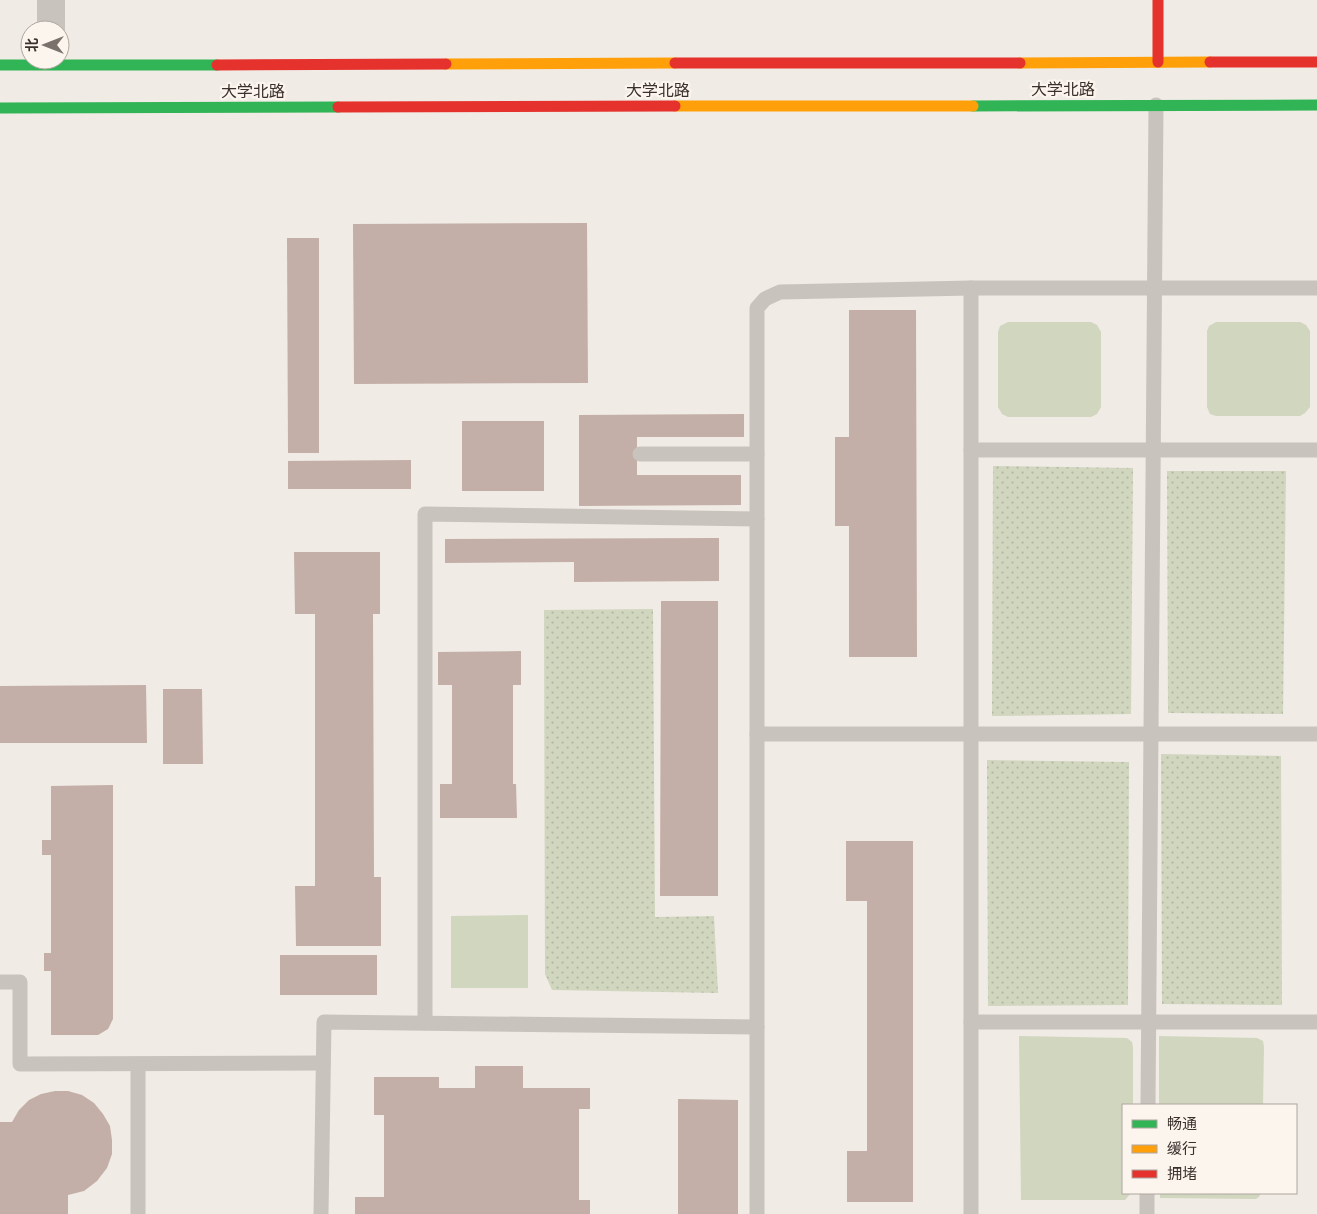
<svg xmlns="http://www.w3.org/2000/svg" width="1317" height="1214" viewBox="0 0 1317 1214" font-family="Raleway,'Noto Sans SC',sans-serif">
<style>
.grass{fill:#d1d6bf}
.park{fill:url(#park-dots)}
.building{fill:#c3afa7}
.lines{fill:none;stroke-linecap:round;stroke-linejoin:round}
.lane{stroke:#c9c3be;stroke-width:15}
.street{stroke:#c9c3be;stroke-width:28}
.fast{stroke:#30b455;stroke-width:11}
.slow{stroke:#ff9f0a;stroke-width:11}
.jam{stroke:#e5322d;stroke-width:11}
.labels{text-anchor:middle;dominant-baseline:central;stroke-width:4.5;stroke-linejoin:round;paint-order:stroke}
.street-label{font-size:16px;fill:#3b302b;stroke:#fbf5ee}
</style>
<defs>
<pattern id="park-dots" width="8" height="8" patternUnits="userSpaceOnUse" patternTransform="scale(1.25)"><rect width="8" height="8" fill="#d1d6bf"/><path d="M2 2h.1M6 6h.1" fill="none" stroke="#b4b8a4" stroke-width="1.8" stroke-linecap="round"/></pattern>
</defs>
<rect width="100%" height="100%" fill="#f0ebe5"/>
<g class="grass">
<path d="M1008,322H1091L1097,325L1101,332V407L1097,414L1091,417H1008L1002,414L998,407V332L1000,326Z"/>
<path d="M1216,322H1300L1306,325L1310,331V407L1305,413L1300,416H1216L1210,414L1207,407V331L1209,326Z"/>
<path d="M528,915V988H451V916Z"/>
<path d="M1019,1036L1127,1038L1132,1042L1133,1048V1105H1123V1193H1131L1125,1200H1021Z"/>
<path d="M1159,1036L1257,1038L1263,1041L1264,1047L1263,1105H1159Z"/>
<path d="M1160,1193H1261L1259,1197L1256,1199L1160,1198Z"/>
</g>
<g class="park">
<path d="M993,466L1133,468L1131,714L992,716Z"/>
<path d="M1167,471H1286L1283,714L1168,713Z"/>
<path d="M653,609L655,917L714,916L718,993L552,990L545,974L544,610Z"/>
<path d="M1161,754L1281,756L1282,1005L1162,1004Z"/>
<path d="M987,760L1129,762L1128,1005L988,1006Z"/>
</g>
<g class="building">
<path d="M587,223L588,383L354,384L353,224Z"/>
<path d="M287,238H319V453H288Z"/>
<path d="M849,310H916L917,657H849V526H835V437H849Z"/>
<path d="M744,414V437H637V475H741V505L579,506V415Z"/>
<rect x="462" y="421" width="82" height="70"/>
<path d="M411,460V489H288V461Z"/>
<path d="M719,538V581L574,582V562L445,563V539Z"/>
<path d="M294,552H380V614H373L374,877H381V946H296L295,886H315V614H295Z"/>
<path d="M661,601H718V896H660Z"/>
<path d="M521,651V685H513V784H516L517,818H440V784H452V685H438V652Z"/>
<path d="M146,685L147,743H0V686Z"/>
<path d="M163,689H202L203,764H163Z"/>
<path d="M113,785V1019L108,1029L98,1035H51V971H44V953H51V855H42V840H51V786Z"/>
<path d="M846,841H913V1202H847V1151H867V901H846Z"/>
<rect x="280" y="955" width="97" height="40"/>
<path d="M475,1066H523V1088H590V1109H579V1200H590V1214H355V1197H384V1115H374V1077H439V1088H475Z"/>
<path d="M55,1091H68L82,1095L94,1103L103,1114L110,1126L112,1140V1154L107,1168L97,1181L84,1191L68,1195V1214H0V1122H12L19,1110L29,1100L41,1094Z"/>
<path d="M678,1099L738,1100V1214H678Z"/>
</g>
<g class="lines">
<g class="lane">
<path d="M971,288V1214"/>
<path d="M971,450H1317"/>
<path d="M640,454H757V308L765,299L780,292L971,288H1317"/>
<path d="M757,454V1214"/>
<path d="M757,734H1317"/>
<path d="M0,982H20V1064L323,1063"/>
<path d="M971,1022H1317"/>
<path d="M425,1023V514L757,519"/>
<path d="M1148,1105L1156,105"/>
<path d="M138,1214V1064"/>
<path d="M321,1214L324,1022L757,1027"/>
<path d="M1147,1214V1193"/>
</g>
<path class="street" d="M51,30V0"/>
<g class="fast">
<path d="M0,65H217"/>
<path d="M973,106L1317,105"/>
<path d="M0,108L338,107"/>
</g>
<g class="slow">
<path d="M1020,63L1210,62"/>
<path d="M446,64L675,63"/>
<path d="M675,106H973"/>
</g>
<g class="jam">
<path d="M1158,0V62"/>
<path d="M1210,62H1317"/>
<path d="M675,63H1020"/>
<path d="M217,65L446,64"/>
<path d="M338,107L675,106"/>
</g>
</g>
<g class="labels">
<g class="street-label">
<text x="1063" y="89">大学北路</text>
<text x="658" y="90">大学北路</text>
<text x="253" y="91">大学北路</text>
</g>
</g>
<rect x="1122" y="1104" width="175" height="90" fill="#fbf5ee" stroke="#aea6a0"/>
<rect x="1132" y="1120" width="25" height="8" fill="#30b455" stroke="#aea6a0"/>
<text x="1167" y="1129" font-size="15" fill="#3b302b">畅通</text>
<rect x="1132" y="1145" width="25" height="8" fill="#ff9f0a" stroke="#aea6a0"/>
<text x="1167" y="1154" font-size="15" fill="#3b302b">缓行</text>
<rect x="1132" y="1170" width="25" height="8" fill="#e5322d" stroke="#aea6a0"/>
<text x="1167" y="1179" font-size="15" fill="#3b302b">拥堵</text>
<g transform="translate(45 45) rotate(270)"><circle r="24" fill="#fbf5ee" stroke="#aea6a0"/>
<path d="M0-4L9 19L0 12L-9 19Z" fill="#7a716c"/>
<text y="-8" font-size="14" font-weight="bold" text-anchor="middle" fill="#3b302b">北</text>
</g>
</svg>
